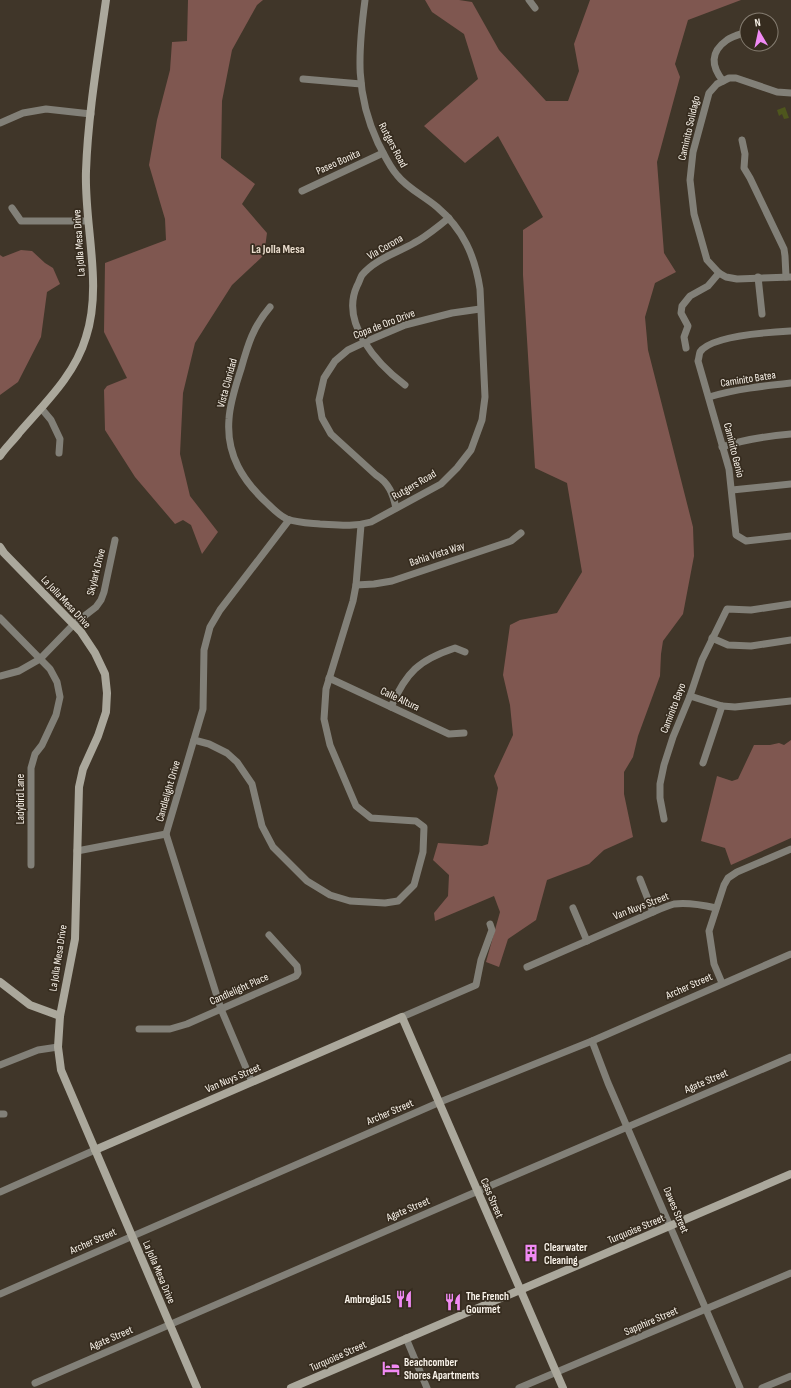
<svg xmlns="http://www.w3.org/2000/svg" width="791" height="1388" viewBox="0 0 791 1388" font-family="'Sofia Sans Condensed',sans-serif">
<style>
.green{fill:#7f5750}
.water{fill:#4e561d}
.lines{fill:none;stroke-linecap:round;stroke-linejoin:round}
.street{stroke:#828078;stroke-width:7}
.secondary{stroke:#aba89c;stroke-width:8}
.labels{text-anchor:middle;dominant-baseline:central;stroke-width:3.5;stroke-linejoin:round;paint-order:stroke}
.street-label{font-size:11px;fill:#f9f3ea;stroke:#362c1f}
.poi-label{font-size:11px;font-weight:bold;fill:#f9f3ea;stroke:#362c1f;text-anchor:start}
.neighbourhood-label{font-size:12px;font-weight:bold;fill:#eaddcd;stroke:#362c1f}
</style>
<rect width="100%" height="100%" fill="#403629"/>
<g class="green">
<path d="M188,0H263L257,5L232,50L222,101L221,158L255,184L242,204L267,233L264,255L232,285L195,343L183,393L180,454L190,496L218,532L202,554L191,525L183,520L175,524L135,477L105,430L104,390L107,386L127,378L104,332L105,263L166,240L165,219L149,165L157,120L170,70L172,42L187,41Z"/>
<path d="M425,0H459L472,2L499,50L546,101H568L579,71L574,44L590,0H741L688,20L675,64L680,77L657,162L664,253L676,272L655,283L645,317L648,350L693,527L694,556L683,614L663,641L661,654L660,676L638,736L633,757L624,772V794L633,837L604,850L589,864L547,880L536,920L508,939L499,967L486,962L500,912L494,896L435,921L434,913L448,896L449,875L433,860L438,843L482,846L488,844L498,788L494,776L513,735L510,705L503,675L510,625L520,620L557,613L582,572L567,483L535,468L523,275V230L543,217L498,136L465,163L424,126L478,79L464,34L432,12Z"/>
<path d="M21,250L32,251L45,263L53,268L60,284L47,292L41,337L18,382L0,395V255L3,257Z"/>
<path d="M791,740V838L731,865L725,848L701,841L717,776L732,781L738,779L754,745H770L779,743L784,745Z"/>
</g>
<path class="water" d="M785,107L789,118L784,119L782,114L779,116L777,110Z"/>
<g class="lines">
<g class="street">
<path d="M529,0L535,8"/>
<path d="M303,79L361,84"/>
<path d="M723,81C711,66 710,52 727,40C732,36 741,34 747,32"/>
<path d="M791,93L777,92L736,78H729L717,84L709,93L693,152L690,180L694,214L707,260L719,273L726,277L737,279L791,277"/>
<path d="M0,123L23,113L46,109L91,114"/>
<path d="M742,140L745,154L744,168L750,178L784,249L785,256L786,277"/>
<path d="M302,191L383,153"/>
<path d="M12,208L21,221H87"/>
<path d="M758,277L762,314"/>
<path d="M270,307C253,327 248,344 241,369C236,385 230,402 229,419C226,455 243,481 268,504C274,510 280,516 287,519C298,523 309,523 320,524C339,525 353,527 371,522L441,484L457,468L471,450L482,420L485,397L480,289C475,256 463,229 437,207C424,196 407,188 397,175C389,166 384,154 378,143C355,94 358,53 365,0"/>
<path d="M791,331C772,332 711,335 700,352C699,355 699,358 698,361L729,469L736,535L746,541L791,536"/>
<path d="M686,348L684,337L688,326L681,313L682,306L690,296L708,286L719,273"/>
<path d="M405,385C377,364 340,323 357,286C359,283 360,278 362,275C375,259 397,253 414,243C426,237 437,227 449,218"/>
<path d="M709,397C736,389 763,386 791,383"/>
<path d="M41,408L51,420L60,439L59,453"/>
<path d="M722,447C745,439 767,436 791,434"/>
<path d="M732,490L791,484"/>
<path d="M396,508C393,494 389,483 376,475L331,434L322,418L319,400L324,378L335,361L348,350L365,342L405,325L452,313L480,309"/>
<path d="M356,585L374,584L392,581L511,541L521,533"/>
<path d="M0,618L50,669L57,682L60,697L56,715L42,745L35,754L31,768V865"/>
<path d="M712,638L728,645L751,646L791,640"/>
<path d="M0,676L19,671L40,659L74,624L96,607L101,600L104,592L115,540"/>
<path d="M329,678L449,734L464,733"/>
<path d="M690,696L722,706L735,707L791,701"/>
<path d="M391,707C406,672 419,660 455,648L465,652"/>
<path d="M194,740L209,744L227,753L237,762L252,784L262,826L273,847L307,881L330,895L350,901L385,903L398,901L414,885L423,852L424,827L416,821L371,818L356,806L330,745L324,719L326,689L353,601L356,585L361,525"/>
<path d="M703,763L722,706"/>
<path d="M664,819L660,798V784L664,765L673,737L690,696L702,660L727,609L751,610L791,604"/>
<path d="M77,851L166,834"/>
<path d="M640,879L653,912"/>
<path d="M573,908L587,941"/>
<path d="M527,967L653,912C660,909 667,906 674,904C688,902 703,905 716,908"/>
<path d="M722,983L714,964L709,931L724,885L728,878L737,872L791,849"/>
<path d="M402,1017L476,985L481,960L492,930L490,924"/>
<path d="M139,1029H170L187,1024L296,976L298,973L297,966L269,935"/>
<path d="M592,1041L608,1083L740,1388"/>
<path d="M0,1065L38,1050L58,1047"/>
<path d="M252,1082L221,1009L166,834L203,709L204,650L210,627L220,610L289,520"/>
<path d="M0,1114H4"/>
<path d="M0,1192L95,1150"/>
<path d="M0,1294L440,1102L592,1041L791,954"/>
<path d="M406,1338L427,1388"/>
<path d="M35,1383L492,1185L791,1057"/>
<path d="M519,1388L791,1273"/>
<path d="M762,1388L791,1376"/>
</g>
<g class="secondary">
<path d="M0,456C5,448 13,441 19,433C44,404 75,375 86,337C103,285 84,225 86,171C88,114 98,57 106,0"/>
<path d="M0,547L4,553L81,632L95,653L105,674L107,693L106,712L98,736L83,769L79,787L75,939L60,1016L58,1047L61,1070L197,1388"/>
<path d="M0,982L30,1005L60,1016"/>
<path d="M95,1150L402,1017L563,1388"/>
<path d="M291,1388L791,1174"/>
</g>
</g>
<defs>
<g id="building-bare" transform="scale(1.38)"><path d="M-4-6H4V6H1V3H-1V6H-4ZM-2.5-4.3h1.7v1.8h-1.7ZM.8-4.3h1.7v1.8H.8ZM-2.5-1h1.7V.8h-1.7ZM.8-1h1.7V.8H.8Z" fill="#f18af4" stroke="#362c1f" stroke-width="2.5" paint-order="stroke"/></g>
<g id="restaurant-bare" transform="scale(1.38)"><path d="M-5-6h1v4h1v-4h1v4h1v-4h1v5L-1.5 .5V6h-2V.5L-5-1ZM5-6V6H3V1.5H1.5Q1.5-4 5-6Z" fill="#f18af4" stroke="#362c1f" stroke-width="2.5" paint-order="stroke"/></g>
<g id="hotel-bare" transform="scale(1.38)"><path d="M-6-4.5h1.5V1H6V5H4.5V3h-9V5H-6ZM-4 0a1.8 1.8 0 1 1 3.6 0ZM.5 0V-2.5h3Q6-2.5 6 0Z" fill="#f18af4" stroke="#362c1f" stroke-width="2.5" paint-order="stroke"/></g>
</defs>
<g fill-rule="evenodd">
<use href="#building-bare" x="531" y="1253"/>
<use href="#restaurant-bare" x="404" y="1299"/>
<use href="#restaurant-bare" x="453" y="1302"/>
<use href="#hotel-bare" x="391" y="1368"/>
</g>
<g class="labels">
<g class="street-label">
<text transform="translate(689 128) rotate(-77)">Caminito Solidago</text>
<text transform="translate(393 145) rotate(62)">Rutgers Road</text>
<text transform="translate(338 162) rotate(-24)">Paseo Bonita</text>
<text transform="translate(79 243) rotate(-94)">La Jolla Mesa Drive</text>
<text transform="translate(385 247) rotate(-30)">Via Corona</text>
<text transform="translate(384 324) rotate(-21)">Copa de Oro Drive</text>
<text transform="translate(748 379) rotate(-9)">Caminito Batea</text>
<text transform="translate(227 383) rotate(-75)">Vista Claridad</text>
<text transform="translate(734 450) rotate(76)">Caminito Genio</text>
<text transform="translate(414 485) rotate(-30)">Rutgers Road</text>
<text transform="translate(437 554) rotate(-18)">Bahia Vista Way</text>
<text transform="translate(96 572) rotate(-76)">Skylark Drive</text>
<text transform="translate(66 602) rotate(47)">La Jolla Mesa Drive</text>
<text transform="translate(400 699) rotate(25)">Calle Altura</text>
<text transform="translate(673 708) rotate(-69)">Caminito Bayo</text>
<text transform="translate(168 791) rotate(-74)">Candlelight Drive</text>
<text transform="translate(20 799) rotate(-90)">Ladybird Lane</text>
<text transform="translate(641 906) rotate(-21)">Van Nuys Street</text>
<text transform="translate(58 958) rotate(-81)">La Jolla Mesa Drive</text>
<text transform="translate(689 986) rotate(-24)">Archer Street</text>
<text transform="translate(239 989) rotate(-24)">Candlelight Place</text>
<text transform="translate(233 1078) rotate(-23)">Van Nuys Street</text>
<text transform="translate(706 1081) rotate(-23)">Agate Street</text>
<text transform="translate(390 1112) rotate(-23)">Archer Street</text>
<text transform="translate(492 1198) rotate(67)">Cass Street</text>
<text transform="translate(408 1209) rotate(-23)">Agate Street</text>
<text transform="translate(676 1210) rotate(67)">Dawes Street</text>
<text transform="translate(636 1229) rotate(-23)">Turquoise Street</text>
<text transform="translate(93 1241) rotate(-24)">Archer Street</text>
<text transform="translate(159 1272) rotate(67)">La Jolla Mesa Drive</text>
<text transform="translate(651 1321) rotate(-23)">Sapphire Street</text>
<text transform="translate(111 1338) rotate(-23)">Agate Street</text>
<text transform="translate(338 1356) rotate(-24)">Turquoise Street</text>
</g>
<g class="poi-label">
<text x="544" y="1247">Clearwater<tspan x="544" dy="13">Cleaning</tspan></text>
<text x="466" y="1296">The French<tspan x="466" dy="13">Gourmet</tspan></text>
<text x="391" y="1299" text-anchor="end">Ambrogio15</text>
<text x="404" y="1362">Beachcomber<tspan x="404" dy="13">Shores Apartments</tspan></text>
</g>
<g class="neighbourhood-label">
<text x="278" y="249">La Jolla Mesa</text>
</g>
</g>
<g transform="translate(759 32) rotate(351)"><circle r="19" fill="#362c1f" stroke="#847c70"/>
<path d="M0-3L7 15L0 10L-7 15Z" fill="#f18af4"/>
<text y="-6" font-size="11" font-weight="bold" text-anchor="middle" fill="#f9f3ea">N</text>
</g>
</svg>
